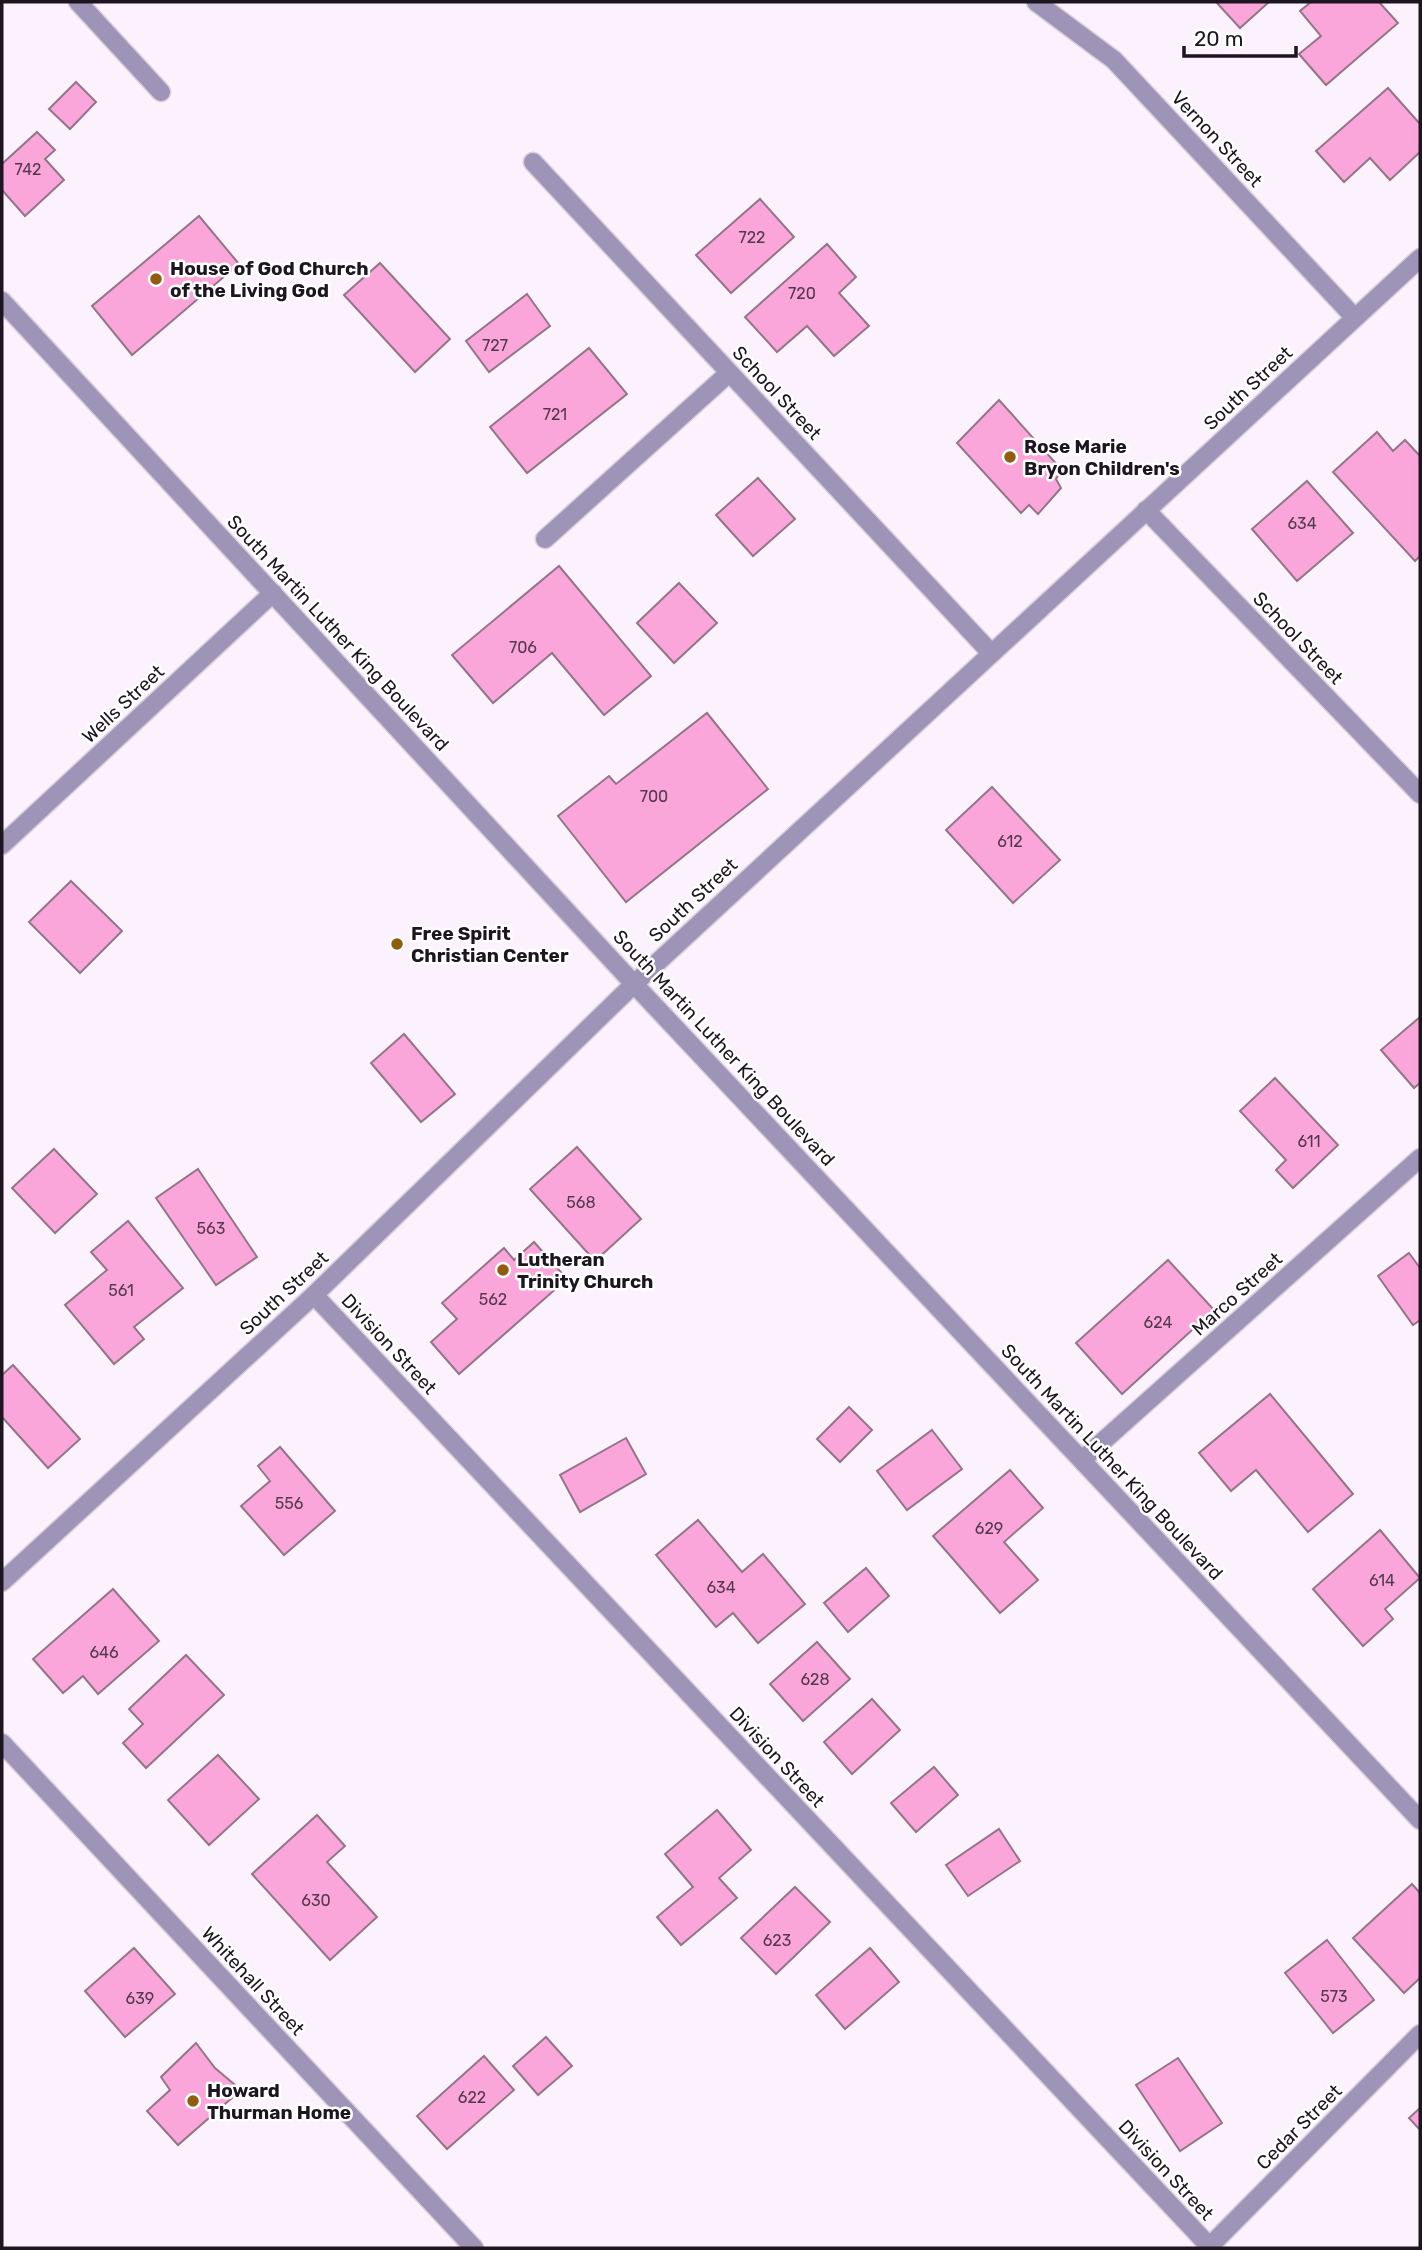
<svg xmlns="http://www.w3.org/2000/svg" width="1422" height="2250" viewBox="0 0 1422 2250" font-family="Rubik,sans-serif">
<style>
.building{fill:#faa6db;stroke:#947588;stroke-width:2}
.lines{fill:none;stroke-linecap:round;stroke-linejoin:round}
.service-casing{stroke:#d8cfda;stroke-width:21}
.minor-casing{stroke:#d8cfda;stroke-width:21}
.tertiary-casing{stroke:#d8cfda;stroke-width:21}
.service{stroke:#9e94b8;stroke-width:18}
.minor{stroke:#9e94b8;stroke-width:18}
.tertiary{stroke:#9e94b8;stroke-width:18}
.poi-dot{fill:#915c10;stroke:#fff;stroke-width:2.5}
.labels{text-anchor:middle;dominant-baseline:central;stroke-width:5;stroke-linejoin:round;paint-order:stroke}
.number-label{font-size:16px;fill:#54394e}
.street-label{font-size:19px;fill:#1d151f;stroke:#fff}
.poi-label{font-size:19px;font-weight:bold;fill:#1d151f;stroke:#fff;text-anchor:start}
</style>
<rect width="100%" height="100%" fill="#fcf2fe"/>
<g class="building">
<path d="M1216,2H1269L1240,28Z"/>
<path d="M1311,2H1379L1398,23L1326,85L1299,54L1321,36L1300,11Z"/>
<path d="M76,82L96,102L70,129L49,109Z"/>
<path d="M1388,88L1420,124V152L1390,180L1370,158L1344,182L1316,151Z"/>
<path d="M37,132L55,150L45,159L64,180L25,216L2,190V164Z"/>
<path d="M760,199L794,237L731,293L696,255Z"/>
<path d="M199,216L239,264L132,355L92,306Z"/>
<path d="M827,244L856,277L839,293L869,326L834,356L807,326L777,352L745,317Z"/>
<path d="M380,263L450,339L415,372L344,295Z"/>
<path d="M527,294L550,326L489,372L466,341Z"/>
<path d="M589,348L627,394L527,473L490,427Z"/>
<path d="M999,400L1062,470L1056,479L1061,488L1038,514L1029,505L1021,513L957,443Z"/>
<path d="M1377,432L1393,451L1405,440L1420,456V556L1415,561L1333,472Z"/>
<path d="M758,478L795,519L753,556L716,515Z"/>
<path d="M1307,481L1353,533L1297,581L1252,529Z"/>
<path d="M559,566L651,676L604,715L552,653L493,703L452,655Z"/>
<path d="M679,583L717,623L674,663L637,623Z"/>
<path d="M707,713L768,789L626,902L558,816L609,776L616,784Z"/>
<path d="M992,787L1060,860L1013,903L946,830Z"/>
<path d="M71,881L122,931L80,973L29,922Z"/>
<path d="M1420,1017V1083L1414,1088L1381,1050Z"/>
<path d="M404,1034L455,1094L421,1122L371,1063Z"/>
<path d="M1275,1078L1338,1145L1293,1188L1276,1170L1286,1160L1240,1111Z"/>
<path d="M577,1147L641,1219L595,1261L530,1189Z"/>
<path d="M54,1149L97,1194L55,1233L12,1188Z"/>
<path d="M198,1169L257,1257L216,1285L156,1198Z"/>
<path d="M128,1221L183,1288L134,1327L144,1339L114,1364L65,1305L107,1270L91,1252Z"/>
<path d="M534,1242L567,1279L459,1374L431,1342L457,1319L442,1303L504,1248L514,1260Z"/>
<path d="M1409,1253L1420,1268V1320L1413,1325L1378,1276Z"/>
<path d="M1168,1260L1214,1310L1122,1394L1076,1343Z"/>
<path d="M13,1365L80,1439L48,1468L2,1417V1375Z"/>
<path d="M1270,1394L1353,1494L1308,1532L1256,1470L1231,1491L1199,1453Z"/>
<path d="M849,1407L872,1430L840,1462L817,1439Z"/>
<path d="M932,1430L962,1469L907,1510L877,1471Z"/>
<path d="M626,1438L646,1474L580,1512L560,1475Z"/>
<path d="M280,1447L335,1511L284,1555L241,1506L270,1481L258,1466Z"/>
<path d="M1010,1470L1043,1508L1004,1542L1038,1580L1000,1613L933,1536Z"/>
<path d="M698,1520L742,1572L763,1554L805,1604L758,1643L733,1613L716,1627L656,1555Z"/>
<path d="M1380,1530L1420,1578L1385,1609L1393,1619L1363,1646L1313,1589Z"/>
<path d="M866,1568L889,1596L848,1632L824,1603Z"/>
<path d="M113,1589L159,1641L98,1694L83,1676L63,1693L33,1659Z"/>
<path d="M817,1642L850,1679L803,1721L770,1684Z"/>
<path d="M186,1655L224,1695L146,1768L123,1743L143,1724L129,1709Z"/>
<path d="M872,1699L900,1730L852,1774L824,1742Z"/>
<path d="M218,1755L259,1799L209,1845L168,1800Z"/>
<path d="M934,1767L958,1795L916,1832L891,1803Z"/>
<path d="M717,1810L751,1850L719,1878L737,1898L681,1945L657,1917L693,1887L665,1854Z"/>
<path d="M317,1815L345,1846L327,1862L377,1917L330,1960L252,1874Z"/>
<path d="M999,1829L1020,1861L968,1896L946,1865Z"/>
<path d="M1412,1884L1420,1893V1978L1404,1993L1353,1938Z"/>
<path d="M795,1887L830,1922L776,1974L741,1938Z"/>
<path d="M1327,1940L1374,2000L1333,2033L1285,1973Z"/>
<path d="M134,1948L175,1994L125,2037L85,1991Z"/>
<path d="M870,1948L899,1982L845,2029L816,1995Z"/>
<path d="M546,2037L572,2066L538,2095L513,2066Z"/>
<path d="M196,2043L215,2068L241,2090L178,2145L147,2111L170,2090L161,2077Z"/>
<path d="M484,2056L514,2090L447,2149L417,2116Z"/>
<path d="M1178,2058L1222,2123L1180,2151L1136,2085Z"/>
<path d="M1420,2108V2130L1409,2118Z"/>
</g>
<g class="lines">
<g class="service-casing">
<path id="service" d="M545,539L729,373"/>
</g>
<g class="minor-casing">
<g id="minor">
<path d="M78,2L161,92"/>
<path d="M1036,2L1114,60L1355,318"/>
<path d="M533,162L991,653"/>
<path d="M1146,510L1420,794"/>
<path d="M2,845L273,593"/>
<path d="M314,1295L1211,2248"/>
<path d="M1082,1460L1420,1158"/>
<path d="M2,1743L474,2248"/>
<path d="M1208,2248L1420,2034"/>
</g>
</g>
<g class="tertiary-casing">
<g id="tertiary">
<path d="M2,301L634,984L1420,1820"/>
<path d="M2,1582L314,1295L634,984L1420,258"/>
</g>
</g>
<use href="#service" class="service"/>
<use href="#minor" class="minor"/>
<use href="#tertiary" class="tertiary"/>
</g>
<g class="poi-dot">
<circle cx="156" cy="279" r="7"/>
<circle cx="1010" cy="457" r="7"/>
<circle cx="397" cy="944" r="7"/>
<circle cx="503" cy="1270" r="7"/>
<circle cx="193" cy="2101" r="7"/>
</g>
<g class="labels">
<g class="number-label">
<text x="28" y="169">742</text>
<text x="752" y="237">722</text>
<text x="802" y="293">720</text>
<text x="495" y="345">727</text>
<text x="555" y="414">721</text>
<text x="1302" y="523">634</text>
<text x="523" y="647">706</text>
<text x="654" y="796">700</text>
<text x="1010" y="841">612</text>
<text x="1309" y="1141">611</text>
<text x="581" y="1202">568</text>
<text x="211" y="1228">563</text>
<text x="121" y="1290">561</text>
<text x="493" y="1299">562</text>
<text x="1158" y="1322">624</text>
<text x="289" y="1503">556</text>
<text x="989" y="1528">629</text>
<text x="1382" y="1580">614</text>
<text x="721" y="1587">634</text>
<text x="104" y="1652">646</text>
<text x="815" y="1679">628</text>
<text x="316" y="1900">630</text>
<text x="777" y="1940">623</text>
<text x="1334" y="1996">573</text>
<text x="140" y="1998">639</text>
<text x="472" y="2097">622</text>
</g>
<g class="street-label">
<text transform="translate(1217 139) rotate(47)">Vernon Street</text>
<text transform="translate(1248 388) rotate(-43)">South Street</text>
<text transform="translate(777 393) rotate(47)">School Street</text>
<text transform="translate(338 633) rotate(47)">South Martin Luther King Boulevard</text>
<text transform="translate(1298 638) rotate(46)">School Street</text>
<text transform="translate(123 704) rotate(-43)">Wells Street</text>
<text transform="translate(693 900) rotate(-43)">South Street</text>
<text transform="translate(724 1048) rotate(47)">South Martin Luther King Boulevard</text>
<text transform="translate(284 1293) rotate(-43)">South Street</text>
<text transform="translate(1237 1294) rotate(-42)">Marco Street</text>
<text transform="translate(389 1344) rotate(47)">Division Street</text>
<text transform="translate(1112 1462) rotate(47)">South Martin Luther King Boulevard</text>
<text transform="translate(777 1757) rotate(47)">Division Street</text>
<text transform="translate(253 1981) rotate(47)">Whitehall Street</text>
<text transform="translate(1299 2127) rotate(-45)">Cedar Street</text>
<text transform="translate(1166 2170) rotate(47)">Division Street</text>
</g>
<g class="poi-label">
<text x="170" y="268">House of God Church<tspan x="170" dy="22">of the Living God</tspan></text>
<text x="1024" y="446">Rose Marie<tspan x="1024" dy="22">Bryon Children's</tspan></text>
<text x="411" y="933">Free Spirit<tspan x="411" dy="22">Christian Center</tspan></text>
<text x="517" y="1259">Lutheran<tspan x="517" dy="22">Trinity Church</tspan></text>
<text x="207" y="2090">Howard<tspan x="207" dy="22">Thurman Home</tspan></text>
</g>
</g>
<rect width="1422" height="2250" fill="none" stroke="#1d151f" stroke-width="7"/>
<path d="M1184 46v10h112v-10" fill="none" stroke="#1d151f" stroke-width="3.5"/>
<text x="1194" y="46" font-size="21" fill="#1d151f" stroke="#ffffff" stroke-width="5" paint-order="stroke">20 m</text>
</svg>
